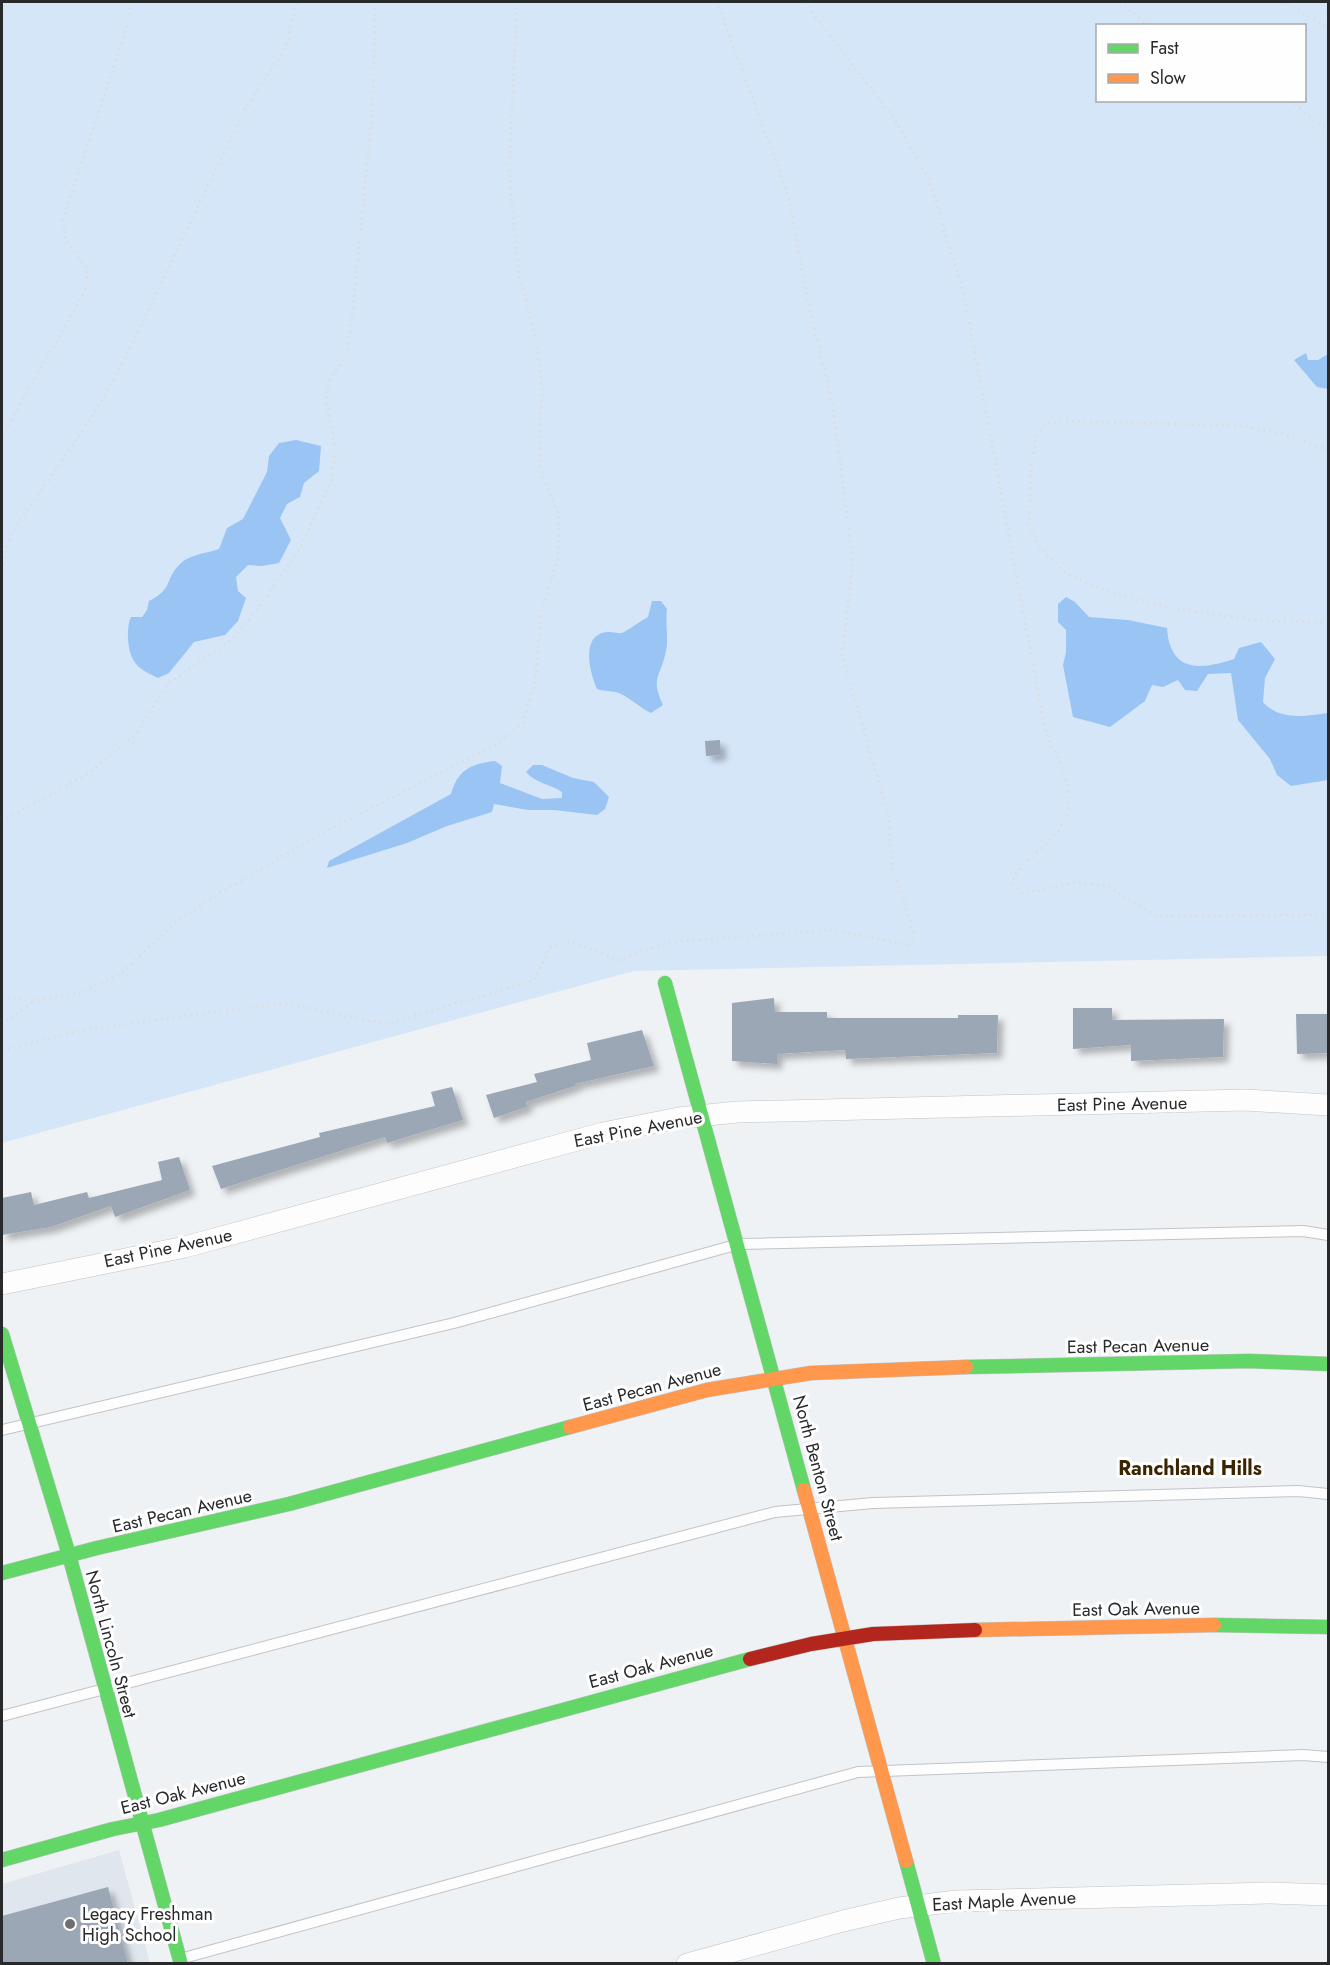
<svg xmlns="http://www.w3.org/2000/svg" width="1330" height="1965" viewBox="0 0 1330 1965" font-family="Jost,sans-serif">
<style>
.built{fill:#dfe6ee}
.green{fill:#d6e6f9;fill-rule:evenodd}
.water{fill:#9ac4f4}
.building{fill:#9ba7b4;filter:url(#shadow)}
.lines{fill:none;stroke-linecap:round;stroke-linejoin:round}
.lane-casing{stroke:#c1c3c5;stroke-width:12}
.street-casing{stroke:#c1c3c5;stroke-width:22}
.fast-casing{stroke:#c1c3c5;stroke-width:15}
.slow-casing{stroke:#c1c3c5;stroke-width:15}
.jam-casing{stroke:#c1c3c5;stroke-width:15}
.path{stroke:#dbdddd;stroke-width:3;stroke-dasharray:1.5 4.5;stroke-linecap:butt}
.lane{stroke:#fdfdfe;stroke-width:10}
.street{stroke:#fdfdfe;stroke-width:21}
.fast{stroke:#63d668;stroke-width:14}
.slow{stroke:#ff974d;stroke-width:14}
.jam{stroke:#b3261e;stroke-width:14}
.poi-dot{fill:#6e6f72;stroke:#fefefe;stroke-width:2}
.labels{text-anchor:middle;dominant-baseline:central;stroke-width:6;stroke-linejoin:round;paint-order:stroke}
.street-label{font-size:18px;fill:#28292b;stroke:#fefefe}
.poi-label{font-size:18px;fill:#28292b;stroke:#fefefe;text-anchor:start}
.neighbourhood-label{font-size:20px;font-weight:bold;fill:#3b2400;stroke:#fefefe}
</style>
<defs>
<filter id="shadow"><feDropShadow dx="5.5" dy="5.5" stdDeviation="3" flood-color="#0004"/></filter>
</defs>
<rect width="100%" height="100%" fill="#eff2f5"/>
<path class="built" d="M119,1850L150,1963L2,1964V1884Z"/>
<path class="green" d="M2,2H1328V956L634,971L2,1143ZM1098,26H1304V100H1098Z"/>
<g class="water">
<path d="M1306,353L1308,360H1318L1328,354V389L1317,387L1294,360Z"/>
<path d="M296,440L321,446L319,471L304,483L300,497L287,504L280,518L291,540L279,563L262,566L248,565L236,577L238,591L246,598L238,621L225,635L194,642L169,673L158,678C150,674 138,669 134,661C127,651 126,627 131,617H142L147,610L149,601C174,588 164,581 179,565C189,554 205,554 219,549L227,528L243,519L267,472L269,456L279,443Z"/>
<path d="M1066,597L1075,602L1089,617L1128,620L1167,628C1170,673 1200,670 1234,659L1239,648L1261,642L1275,659L1265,678L1263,702C1280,721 1305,716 1328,713V780L1291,786L1277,775L1270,759L1238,720L1231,673L1208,674L1197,691L1185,690L1178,680L1163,687L1152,685L1145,701L1110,727L1073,717L1063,665L1066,652V630L1058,622V604Z"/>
<path d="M652,601H661L667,609C665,624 669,638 666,651C661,677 650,676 663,705L651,713C640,708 632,699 621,694C614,690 605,692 597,689C590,673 580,636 606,632C612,631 618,635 624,632C632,628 640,621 648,617Z"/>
<path d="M495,761L502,766L500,783L542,799L562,798V792C550,784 535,783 526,772L533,765H542L573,778L594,782L609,797L605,809L597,815L554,810H528L494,804L492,812L447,826L407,843L327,868L329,861L451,794C458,770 470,764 495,761Z"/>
</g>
<g class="building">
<path d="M720,740L721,755L706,756L705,741Z"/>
<path d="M774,998L775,1012H827V1018H958V1015H998L997,1053L846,1059L845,1050L777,1054V1064L732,1061V1003Z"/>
<path d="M1073,1008H1112V1020L1224,1019L1223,1057L1131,1061V1045L1073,1049Z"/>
<path d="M1296,1014H1329V1053L1297,1054Z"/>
<path d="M642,1030L654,1066L575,1084V1086L526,1102L527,1107L494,1118L486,1095L537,1082L534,1074L591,1060L587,1043Z"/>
<path d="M452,1087L463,1120L387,1143L385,1137L221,1189L212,1166L320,1137L319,1133L435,1106L431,1092Z"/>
<path d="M179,1157L190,1190L115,1217L111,1206L51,1227L2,1235V1198L31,1192L34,1205L87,1192L89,1198L162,1180L158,1162Z"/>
<path d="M108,1887L128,1964H2V1916Z"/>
</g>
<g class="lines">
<g class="lane-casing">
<g id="lane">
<path d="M2,1430L454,1323L739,1244L1303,1231L1328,1235"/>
<path d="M2,1716L775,1512L873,1503L1298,1491L1328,1494"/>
<path d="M180,1959L858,1772L1303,1755L1328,1757"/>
</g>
</g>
<g class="street-casing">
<g id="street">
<path d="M2,1284L185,1247L603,1133L679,1118L737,1112L1245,1100L1328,1105"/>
<path d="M687,1964L843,1921L899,1908L957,1901L1269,1893L1328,1895"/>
</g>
</g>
<g class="fast-casing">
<g id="fast">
<path d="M665,983L804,1490"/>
<path d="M2,1334L69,1555L181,1964"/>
<path d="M966,1367L1249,1361L1328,1364"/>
<path d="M2,1573L97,1548L289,1504L570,1427"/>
<path d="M1214,1625L1328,1627"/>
<path d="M2,1860L113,1829L159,1820L750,1659"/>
<path d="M906,1861L934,1964"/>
</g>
</g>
<g class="slow-casing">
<g id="slow">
<path d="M570,1427L707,1390L811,1373L966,1367"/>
<path d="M804,1490L906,1861"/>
<path d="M975,1630L1214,1625"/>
</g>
</g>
<g class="jam-casing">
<path id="jam" d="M750,1659L811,1644L873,1634L975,1630"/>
</g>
<g class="path">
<path d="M804,2L893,117L928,177L964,294L1046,735C1068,776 1085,809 1045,845C1031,858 1019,865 1012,883L1023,894L1076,882L1108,886L1155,916L1328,915"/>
<path d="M1120,2L1150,26"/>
<path d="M1282,2L1328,27"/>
<path d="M1291,100L1328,132"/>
<path d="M2,436L88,286L87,269L65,240L63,218L126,30L131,2"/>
<path d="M1328,450L1279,433L1240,426L1064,421L1045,424L1036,437L1031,471L1029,525L1040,548L1066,573L1104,590L1165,607L1264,621L1328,622"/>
<path d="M2,570L11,534L94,414L124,360L245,109L286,47L297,2"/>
<path d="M2,821L84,777L136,734L168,683L231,640L258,609L301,546L330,483L336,451L326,401L330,379L346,357L352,319L373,101L375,2"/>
<path d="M2,997L33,1001L83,992L120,974L181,918L228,888L328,830L496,745L523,723L535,683L541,613L558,558L559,518L539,464L542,388L536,340L519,275L509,172L517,2"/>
<path d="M2,1025L32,1002"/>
<path d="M2,1050L83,1030L282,1003L386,1024L534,981L550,947L573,942L618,960L670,942L835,930L912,946L913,929L892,864L888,813L842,655L853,561L832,401L807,298L789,197L717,2"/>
</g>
<use href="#lane" class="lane"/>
<use href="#street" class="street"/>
<use href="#fast" class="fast"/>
<use href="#slow" class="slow"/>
<use href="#jam" class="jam"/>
</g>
<circle class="poi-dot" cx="70" cy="1924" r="6"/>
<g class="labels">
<g class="street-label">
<text transform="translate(1122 1104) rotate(-1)">East Pine Avenue</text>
<text transform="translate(638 1129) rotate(-11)">East Pine Avenue</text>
<text transform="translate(168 1248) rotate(-12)">East Pine Avenue</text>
<text transform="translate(1138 1346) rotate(-1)">East Pecan Avenue</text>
<text transform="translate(652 1387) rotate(-15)">East Pecan Avenue</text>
<text transform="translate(818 1468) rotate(75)">North Benton Street</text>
<text transform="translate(182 1511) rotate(-13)">East Pecan Avenue</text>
<text transform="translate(1136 1609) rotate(-1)">East Oak Avenue</text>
<text transform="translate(111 1644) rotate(75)">North Lincoln Street</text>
<text transform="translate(651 1666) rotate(-15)">East Oak Avenue</text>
<text transform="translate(183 1793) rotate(-14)">East Oak Avenue</text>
<text transform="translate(1004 1901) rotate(-3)">East Maple Avenue</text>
</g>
<g class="poi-label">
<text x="82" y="1914">Legacy Freshman<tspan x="82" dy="21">High School</tspan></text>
</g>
<g class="neighbourhood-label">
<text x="1190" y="1468">Ranchland Hills</text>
</g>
</g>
<rect width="1330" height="1965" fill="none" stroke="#28292b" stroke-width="6"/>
<rect x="1096" y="24" width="210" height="78" fill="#fefefe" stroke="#a8a9aa" stroke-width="1.5"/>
<rect x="1108" y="44" width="30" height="9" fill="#63d668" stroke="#a8a9aa" stroke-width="1.5"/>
<text x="1150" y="54" font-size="18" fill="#28292b">Fast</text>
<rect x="1108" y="74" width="30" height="9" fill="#ff974d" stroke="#a8a9aa" stroke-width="1.5"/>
<text x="1150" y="84" font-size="18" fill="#28292b">Slow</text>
</svg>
